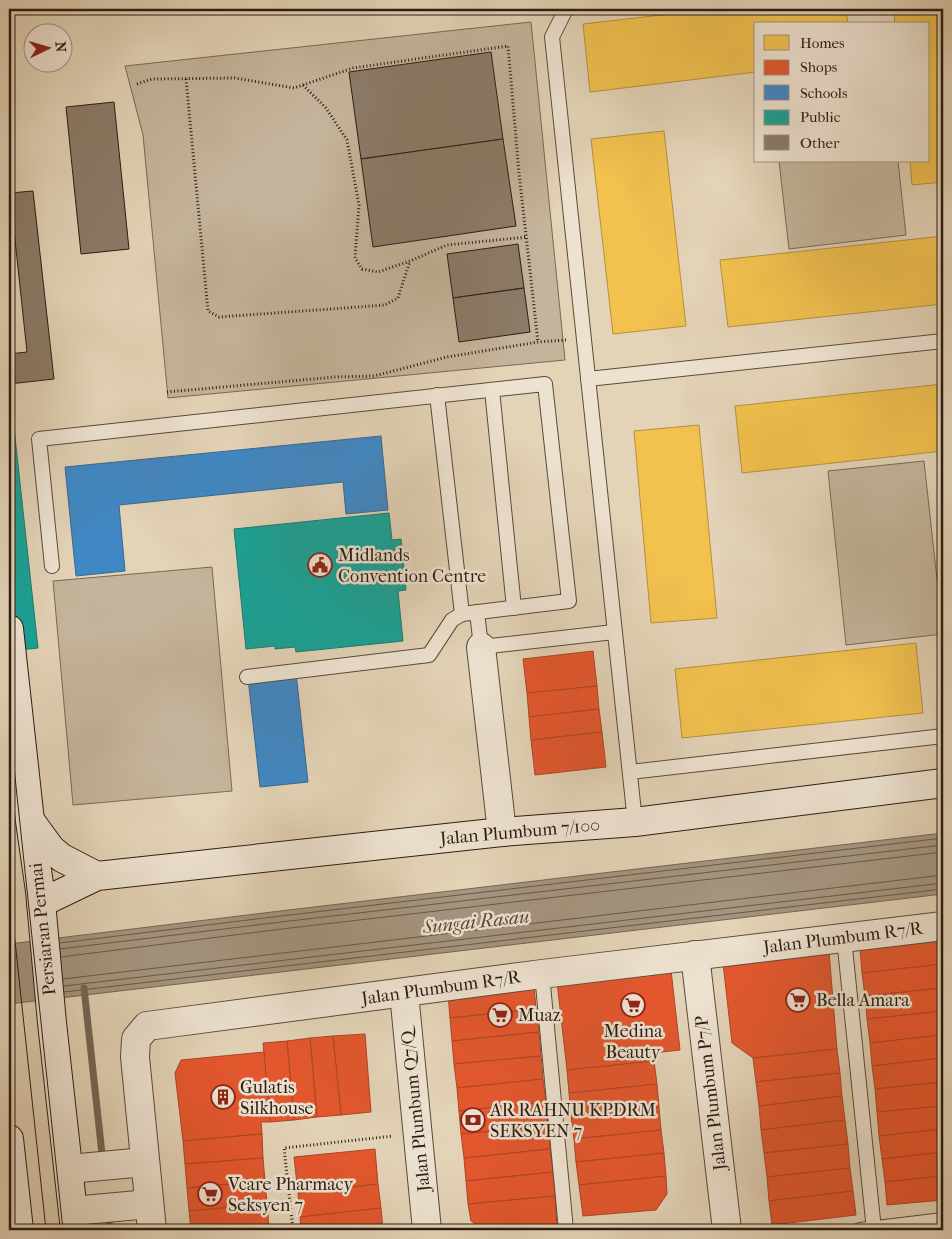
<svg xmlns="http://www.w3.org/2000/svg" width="952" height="1239" viewBox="0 0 952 1239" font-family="'IM FELL French Canon',serif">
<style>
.green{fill:#c4b49b;stroke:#786857}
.water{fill:#a4957f;stroke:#746554}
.homes{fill:#f2c14e;stroke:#b6903c}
.shops{fill:#e4572e;stroke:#ac4526}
.schools{fill:#3f88c5;stroke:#396890}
.public{fill:#17a398;stroke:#1d7a70}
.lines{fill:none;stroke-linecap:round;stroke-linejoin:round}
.shore{stroke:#685849;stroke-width:1}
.stream{stroke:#746554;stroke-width:7}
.building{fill:#8b7b68;stroke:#2b1c13}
.lane-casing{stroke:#594a3c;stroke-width:16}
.street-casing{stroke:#594a3c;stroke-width:30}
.secondary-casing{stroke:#2b1c13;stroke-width:30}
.path{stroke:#2b1c13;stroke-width:3;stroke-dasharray:1 2.5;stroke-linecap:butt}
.lane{stroke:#ede2d0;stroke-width:14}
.street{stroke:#ede2d0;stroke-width:28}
.secondary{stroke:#ede2d0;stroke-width:28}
.tram{stroke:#2b1c13;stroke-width:1}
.labels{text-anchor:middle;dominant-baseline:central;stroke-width:5;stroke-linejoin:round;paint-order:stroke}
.poi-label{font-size:18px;fill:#2b1c13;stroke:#ede2d0;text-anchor:start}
.street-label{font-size:18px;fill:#2b1c13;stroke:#ede2d0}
.water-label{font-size:19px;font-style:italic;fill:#554639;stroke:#ede2d0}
</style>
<rect width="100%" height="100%" fill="#e3d3b7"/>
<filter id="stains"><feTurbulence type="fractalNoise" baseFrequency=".004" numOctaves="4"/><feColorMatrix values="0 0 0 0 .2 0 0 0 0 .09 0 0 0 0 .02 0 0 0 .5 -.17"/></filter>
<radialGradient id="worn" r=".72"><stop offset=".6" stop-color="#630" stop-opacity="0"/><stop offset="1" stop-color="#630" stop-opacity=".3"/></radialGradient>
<g class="green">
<path d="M531,22L565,360L168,398L143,135L125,66Z"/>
<path d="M779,161H898L906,235L789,249Z"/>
<path d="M924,461L943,634L846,645L828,471Z"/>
<path d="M212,567L232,791L73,805L53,581Z"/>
</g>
<path class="water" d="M943,833V894L9,1004V944L280,911Z"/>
<g class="homes">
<path d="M713,9H846L848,24H756V72L590,92L583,24Z"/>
<path d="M894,9H943V182L912,185L910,161H928V24H895Z"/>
<path d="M664,131L686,326L613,334L591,139Z"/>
<path d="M943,236V304L728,327L720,260Z"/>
<path d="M943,384V451L742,473L735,406Z"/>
<path d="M699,425L717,618L651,623L634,431Z"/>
<path d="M916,643L923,713L682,738L675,669Z"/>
</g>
<g class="shops">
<path d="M593,651L597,686L527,693L523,659Z"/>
<path d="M597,686L599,709L529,717L527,693Z"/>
<path d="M599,709L602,732L531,740L529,717Z"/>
<path d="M602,732L606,767L535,775L531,740Z"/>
<path d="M943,941V964L862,973L860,949Z"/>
<path d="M829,951L837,1049L753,1058L732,1043L723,963Z"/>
<path d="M943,964V988L865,996L862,973Z"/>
<path d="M671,970L680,1050L653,1053L654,1061L567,1070L557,982Z"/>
<path d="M534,986L536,1009L450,1018L448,994Z"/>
<path d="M943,988V1011L867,1019L865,996Z"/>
<path d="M536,1009L539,1032L452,1041L450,1018Z"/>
<path d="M943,1011V1035L870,1043L867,1019Z"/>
<path d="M539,1032L541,1056L454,1064L452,1041Z"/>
<path d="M365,1034L371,1112L341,1115L333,1036Z"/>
<path d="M943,1035V1058L872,1066L870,1043Z"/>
<path d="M333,1036L341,1115L317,1117L310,1038Z"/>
<path d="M310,1038L317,1117L294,1120L287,1041Z"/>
<path d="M287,1041L294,1120L270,1122L263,1043Z"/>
<path d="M837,1049L840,1073L756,1082L753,1058Z"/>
<path d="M264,1052L270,1122H261L262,1134L183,1141L175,1073L181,1060Z"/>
<path d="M541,1056L543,1079L457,1088L454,1064Z"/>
<path d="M943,1058V1082L875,1089L872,1066Z"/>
<path d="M654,1061L657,1084L569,1093L567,1070Z"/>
<path d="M840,1073L842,1096L759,1106L756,1082Z"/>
<path d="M543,1079L546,1102L459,1111L457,1088Z"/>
<path d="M943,1082V1106L877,1112L875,1089Z"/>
<path d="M657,1084L659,1107L571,1116L569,1093Z"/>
<path d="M842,1096L845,1120L761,1130L759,1106Z"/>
<path d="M546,1102L548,1126L461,1134L459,1111Z"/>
<path d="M943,1106V1129L879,1136L877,1112Z"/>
<path d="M659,1107L661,1130L574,1139L571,1116Z"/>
<path d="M845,1120L848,1144L764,1153L761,1130Z"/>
<path d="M548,1126L550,1149L464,1158L461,1134Z"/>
<path d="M943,1129V1152L882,1159L879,1136Z"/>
<path d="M661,1130L664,1153L576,1162L574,1139Z"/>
<path d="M262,1134L263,1158L185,1164L183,1141Z"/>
<path d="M848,1144L850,1168L767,1177L764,1153Z"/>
<path d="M375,1149L378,1184L298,1193L294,1157Z"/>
<path d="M550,1149L553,1172L466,1181L464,1158Z"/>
<path d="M943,1152V1176L885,1182L882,1159Z"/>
<path d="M664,1153L666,1176L579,1185L576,1162Z"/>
<path d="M263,1158L265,1181L187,1188L185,1164Z"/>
<path d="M850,1168L853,1191L769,1201L767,1177Z"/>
<path d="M553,1172L555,1196L468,1204L466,1181Z"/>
<path d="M666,1176L667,1194L656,1210L583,1216L579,1185Z"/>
<path d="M943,1176V1200L887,1205L885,1182Z"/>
<path d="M265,1181L267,1204L189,1211L187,1188Z"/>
<path d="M378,1184L381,1208L300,1217L298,1193Z"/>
<path d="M853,1191L856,1215L772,1225L769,1201Z"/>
<path d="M555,1196L557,1228L535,1230H485L471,1221L468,1204Z"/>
<path d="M267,1204L269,1228L240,1230H191L189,1211Z"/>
<path d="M381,1208L383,1230H301L300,1217Z"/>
</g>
<g class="schools">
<path d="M381,436L388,510L346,514L343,482L119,505L125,571L76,576L65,467Z"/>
<path d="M296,673L308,782L260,787L248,678Z"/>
</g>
<g class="public">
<path d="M9,382L38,648L9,651Z"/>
<path d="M389,513L392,540L401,539L406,590L398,591L403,641L296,652L295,647L275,649V646L246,649L234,529Z"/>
</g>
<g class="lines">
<g class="shore">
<path d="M60,943L281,916L943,838"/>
<path d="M60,949L281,922L943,845"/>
<path d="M61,957L282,929L943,852"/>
<path d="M63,979L943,875"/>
<path d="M64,986L943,883"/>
<path d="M64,992L943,889"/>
</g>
<g class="stream">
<path d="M84,988L102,1154"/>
<path d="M109,1221L110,1230"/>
</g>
</g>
<g class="building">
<path d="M491,52L503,139L361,159L349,72Z"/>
<path d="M114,102L129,249L81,254L66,107Z"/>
<path d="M503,139L516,226L373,247L361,159Z"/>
<path d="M33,191L54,379L9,384V354L27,352L10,193Z"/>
<path d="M518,244L524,288L453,298L447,254Z"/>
<path d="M524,288L530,332L459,342L453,298Z"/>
</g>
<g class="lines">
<g class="lane-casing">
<g id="lane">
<path d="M566,9L552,37L635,822"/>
<path d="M588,379L943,341"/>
<path d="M492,390L514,608"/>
<path d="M437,395L462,614"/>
<path d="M52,566L39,439L545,384L569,601L462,614L452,620L429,655L247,677"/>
<path d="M477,612L481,647L614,632"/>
<path d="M630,772L943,736"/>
<path d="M844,938L874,1230"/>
<path d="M542,974L566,1230"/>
<path d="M860,1230L943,1220"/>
</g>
</g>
<g class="street-casing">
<g id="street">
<path d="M481,647L502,832"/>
<path d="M695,955L727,1230"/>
<path d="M404,993L427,1230"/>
<path d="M69,1169L145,1162"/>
<path d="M73,1211L149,1204"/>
<path d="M152,1230L135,1057L136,1039L147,1026L542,974L943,926"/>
</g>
</g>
<g class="secondary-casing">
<g id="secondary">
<path d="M9,629L30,821L40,891L52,1023L75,1230"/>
<path d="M32,823L51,849L62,858L97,876"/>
<path d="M41,903L97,876L502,832L635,822L943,783"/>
<path d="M9,1139L19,1230"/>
</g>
</g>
<g class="path">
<path d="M186,79L208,311L219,317L385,305L398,298L410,261"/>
<path d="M137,84L152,79L235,78L294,88L353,68L508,46L519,173L538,342"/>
<path d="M303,85L326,108L347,140L359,205L355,258L362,269L378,272L410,261L447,245L527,237"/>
<path d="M167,392L335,377L374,376L447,357L538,342L566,340"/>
<path d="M293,1230L284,1148L393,1136"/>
</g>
<use href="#lane" class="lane"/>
<use href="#street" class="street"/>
<use href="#secondary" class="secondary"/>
<g class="tram">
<path d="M9,720L63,1230"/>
<path d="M9,885L46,1230"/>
</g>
</g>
<defs>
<g id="civic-ring" transform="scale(1.25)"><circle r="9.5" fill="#ede2d0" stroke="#8f2418" stroke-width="1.5"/><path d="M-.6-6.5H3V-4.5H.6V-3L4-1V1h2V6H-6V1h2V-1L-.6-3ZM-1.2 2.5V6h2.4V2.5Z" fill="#8f2418"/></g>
<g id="supermarket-ring" transform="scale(1.25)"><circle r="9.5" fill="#ede2d0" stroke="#8f2418" stroke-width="1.5"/><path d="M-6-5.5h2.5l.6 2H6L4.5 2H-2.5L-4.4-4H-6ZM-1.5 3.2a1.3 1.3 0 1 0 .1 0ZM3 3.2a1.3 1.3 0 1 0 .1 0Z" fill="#8f2418"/></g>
<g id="building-ring" transform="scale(1.25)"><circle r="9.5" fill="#ede2d0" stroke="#8f2418" stroke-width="1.5"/><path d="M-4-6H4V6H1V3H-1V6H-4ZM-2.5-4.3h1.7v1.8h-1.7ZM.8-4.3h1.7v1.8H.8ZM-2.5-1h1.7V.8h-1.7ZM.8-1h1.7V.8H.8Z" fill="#8f2418"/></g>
<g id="bank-ring" transform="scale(1.25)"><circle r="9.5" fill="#ede2d0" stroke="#8f2418" stroke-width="1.5"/><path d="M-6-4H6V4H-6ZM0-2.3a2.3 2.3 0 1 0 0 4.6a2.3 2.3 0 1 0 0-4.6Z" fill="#8f2418"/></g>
</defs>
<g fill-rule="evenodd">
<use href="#civic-ring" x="320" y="565"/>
<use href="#supermarket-ring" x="798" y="1000"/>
<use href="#supermarket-ring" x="633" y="1005"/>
<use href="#supermarket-ring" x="500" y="1015"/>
<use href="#building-ring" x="223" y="1097"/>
<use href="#bank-ring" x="473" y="1120"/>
<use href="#supermarket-ring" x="210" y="1194"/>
</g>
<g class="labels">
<g class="poi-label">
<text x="338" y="555">Midlands<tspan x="338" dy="21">Convention Centre</tspan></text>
<text x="816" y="1000">Bella Amara</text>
<text x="518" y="1015">Muaz</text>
<text x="633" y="1031" text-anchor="middle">Medina<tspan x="633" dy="21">Beauty</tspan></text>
<text x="240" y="1087">Gulatis<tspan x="240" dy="21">Silkhouse</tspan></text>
<text x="490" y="1110">AR RAHNU KPDRM<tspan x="490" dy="21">SEKSYEN 7</tspan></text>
<text x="228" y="1184">Vcare Pharmacy<tspan x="228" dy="21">Seksyen 7</tspan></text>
</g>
<g class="street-label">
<text transform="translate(520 832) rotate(-5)">Jalan Plumbum 7/100</text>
<text transform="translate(43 929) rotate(-96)">Persiaran Permai</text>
<text transform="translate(843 938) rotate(-7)">Jalan Plumbum R7/R</text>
<text transform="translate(441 988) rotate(-8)">Jalan Plumbum R7/R</text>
<text transform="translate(711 1093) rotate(-97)">Jalan Plumbum P7/P</text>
<text transform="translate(416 1111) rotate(-96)">Jalan Plumbum Q7/Q</text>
</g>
<g class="water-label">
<text transform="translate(476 922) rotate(-6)">Sungai Rasau</text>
</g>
</g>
<rect width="952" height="1239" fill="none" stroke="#e3d3b7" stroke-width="30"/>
<rect x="10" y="10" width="932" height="1219" fill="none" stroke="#2b1c13" stroke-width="2.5"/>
<rect x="15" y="15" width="922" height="1209" fill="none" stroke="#2b1c13"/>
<rect x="754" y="22" width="175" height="140" fill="#ede2d0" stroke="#9f9384"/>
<rect x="764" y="35" width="25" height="15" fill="#f2c14e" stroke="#9f9384"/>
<text x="800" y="48" font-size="15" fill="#2b1c13">Homes</text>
<rect x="764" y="60" width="25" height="15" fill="#e4572e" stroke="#9f9384"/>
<text x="800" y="72" font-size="15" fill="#2b1c13">Shops</text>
<rect x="764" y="85" width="25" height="15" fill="#3f88c5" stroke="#9f9384"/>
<text x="800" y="98" font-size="15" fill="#2b1c13">Schools</text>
<rect x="764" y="110" width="25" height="15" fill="#17a398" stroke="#9f9384"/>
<text x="800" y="122" font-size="15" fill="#2b1c13">Public</text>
<rect x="764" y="135" width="25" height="15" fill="#8b7b68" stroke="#9f9384"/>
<text x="800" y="148" font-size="15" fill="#2b1c13">Other</text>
<g transform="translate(48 48) rotate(85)"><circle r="24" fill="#ede2d0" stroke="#9f9384"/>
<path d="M0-4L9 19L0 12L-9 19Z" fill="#8f2418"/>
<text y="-8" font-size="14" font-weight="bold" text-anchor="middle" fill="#2b1c13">N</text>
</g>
<rect width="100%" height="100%" filter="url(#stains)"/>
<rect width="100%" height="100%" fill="url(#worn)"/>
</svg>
